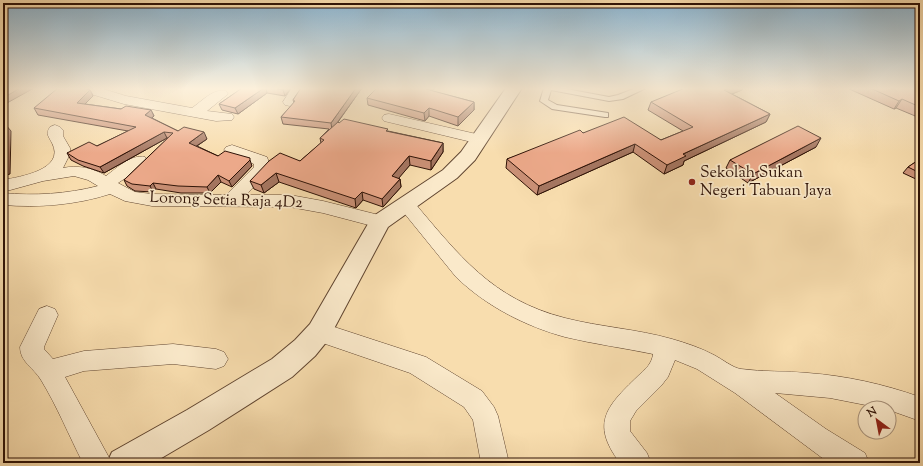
<svg xmlns="http://www.w3.org/2000/svg" width="923" height="466" viewBox="0 0 923 466" font-family="'Sorts Mill Goudy',serif">
<style>
.lines{fill:none;stroke-linecap:round;stroke-linejoin:round}
.service-casing{stroke:#604530;stroke-width:2}
.minor-casing{stroke:#604530;stroke-width:1}
.tertiary-casing{stroke:#604530;stroke-width:2}
.service{fill:#fae9ca;fill-rule:evenodd}
.minor{fill:#fae9ca;fill-rule:evenodd}
.tertiary{fill:#fae9ca;fill-rule:evenodd}
.wall{fill:#cb9177;stroke:#2e1206}
.shaded-wall{fill:#a57661;stroke:#2e1206}
.building{fill:#eca98a;stroke:#2e1206}
.poi-dot{fill:#8f2418;stroke:#fae9ca;stroke-width:1.5}
.labels{text-anchor:middle;dominant-baseline:central;stroke-width:3.5;stroke-linejoin:round;paint-order:stroke}
.poi-label{font-size:16px;fill:#2e1206;stroke:#fae9ca;text-anchor:start}
.street-label{font-size:16px;fill:#2e1206;stroke:#fae9ca}
</style>
<rect width="100%" height="100%" fill="#f8ddae"/>
<filter id="stains"><feTurbulence type="fractalNoise" baseFrequency=".005" numOctaves="4"/><feColorMatrix values="0 0 0 0 .2 0 0 0 0 .09 0 0 0 0 .02 0 0 0 .5 -.17"/></filter>
<radialGradient id="worn" r=".72"><stop offset=".6" stop-color="#630" stop-opacity="0"/><stop offset="1" stop-color="#630" stop-opacity=".3"/></radialGradient>
<g class="lines">
<g class="service-casing">
<path id="service" d="M544,88H561L609,97L618,95L636,88H646L623,99L609,101L551,90L548,100L557,105L608,113V117H605L552,109L540,101Z"/>
</g>
<g class="minor-casing">
<g id="minor">
<path d="M79,88H100L126,96L192,108C202,101 214,88 226,91L228,94L207,111L232,114L234,117L232,120L216,121L124,104L81,91Z"/>
<path d="M292,88H306L295,105L290,106L285,105L283,102Z"/>
<path d="M389,114L485,136L488,139L485,142L480,144L384,121L382,118L384,115Z"/>
<path d="M55,125L60,127L63,130V136L70,148V154L63,168C77,165 93,168 106,176C117,168 131,154 145,157L147,161L145,165L118,183L135,192L152,194L226,195L254,167V164L226,153L224,150L226,147L232,145L267,157L271,168L246,195H290L323,201L387,217L389,222L387,227L380,228L323,213L290,207L152,206L125,201L110,194C76,205 38,208 3,205V193C34,196 67,194 98,186L88,180L74,176L43,181L3,192V180C19,177 66,170 52,143C49,137 45,134 50,127Z"/>
<path d="M406,198L412,200C459,255 491,299 565,318C600,327 637,329 672,339C686,343 701,348 714,355C722,359 733,368 741,369C763,372 786,371 808,373C847,376 883,384 920,397V421L889,410V408H881L830,398L775,393L826,429L865,453L869,463H829L735,393L697,369L675,360L668,377L661,386L636,411L630,421V431L647,453L651,463H620C589,422 608,405 640,374C646,369 652,363 653,354C624,348 594,344 565,337C525,326 486,306 456,277L400,208L397,204L400,200Z"/>
<path d="M47,306L55,309L58,315L44,347V349L53,359L84,351L173,344L216,349L224,352L228,359L224,366L216,369L173,364L84,371L65,377L112,463H83C69,436 57,406 41,380C34,368 20,362 20,347L39,309Z"/>
<path d="M319,322L426,357L482,391L494,407L498,416L509,463H481L473,420L464,407L410,373L311,339L308,332L311,325Z"/>
</g>
</g>
<g class="tertiary-casing">
<path id="tertiary" d="M506,88H522L475,160L457,178L388,227L328,340L315,356L292,377L209,430L153,463H107L112,452L187,410L272,359L295,340L310,324L372,217L443,170L461,152Z"/>
</g>
<use href="#service" class="service"/>
<use href="#minor" class="minor"/>
<use href="#tertiary" class="tertiary"/>
</g>
<g class="wall">
<path d="M3,88L7,103H3Z"/>
<path d="M233,88H291L285,96L267,93L238,114L222,110L219,104L241,89Z"/>
<path d="M301,88H362L338,122L339,123L388,131L443,143V152L431,170L410,165L398,178L400,179L401,187L383,207L363,200L356,208L279,182L264,193L254,189L250,181L300,161L321,143L320,138L329,129L283,124L281,117L294,103L293,100Z"/>
<path d="M435,88L432,91L474,102V110L458,126L429,116L425,121L368,105L367,98Z"/>
<path d="M847,88H920V118L896,108L894,109Z"/>
<path d="M90,90L93,96L85,104L121,109L151,110L154,116L152,118L178,131L207,139L197,146L218,156L252,166L232,187L221,182L210,193H181L156,189L153,192L135,191L127,186L124,180L168,138H167L104,173L83,166L71,160L67,153L97,146L128,131L38,115L34,108Z"/>
<path d="M742,90L732,94L770,114L766,122L684,161L683,165L664,174L633,152L537,195L506,168L507,159L583,133L661,140L683,131L648,110L651,102Z"/>
<path d="M816,147L748,183L726,168L730,160Z"/>
<path d="M920,159V179L918,180L903,173L908,167Z"/>
</g>
<g class="shaded-wall">
<path d="M20,88H34L7,103L3,98Z"/>
<path d="M264,88H266L267,93L238,114L235,108Z"/>
<path d="M285,88H291L285,96L283,90Z"/>
<path d="M356,88H362L332,130L331,123Z"/>
<path d="M427,88H435L426,97V89Z"/>
<path d="M729,88H743L742,90L721,98L724,90Z"/>
<path d="M90,90L93,96L80,109L77,103Z"/>
<path d="M902,99L896,108L894,109L899,101Z"/>
<path d="M474,102V110L458,126V117Z"/>
<path d="M429,108V116L425,121L424,113Z"/>
<path d="M151,110L154,116L148,121L145,115Z"/>
<path d="M770,114L766,122L684,161L683,165L664,174L667,165L683,154Z"/>
<path d="M5,124L11,131L10,174L3,176Z"/>
<path d="M164,132L167,138L104,173L100,167Z"/>
<path d="M204,132L207,139L192,149L189,143Z"/>
<path d="M821,138L816,147L748,183L753,174Z"/>
<path d="M443,143V152L431,170V161Z"/>
<path d="M635,144L633,152L537,195L539,186Z"/>
<path d="M409,156L410,165L393,185L392,176Z"/>
<path d="M250,160L252,166L232,187L229,181Z"/>
<path d="M276,173L279,182L264,193L261,185Z"/>
<path d="M218,175L221,182L210,193L207,187Z"/>
<path d="M400,179L401,187L383,207L382,199Z"/>
<path d="M153,183L156,189L153,192L150,186Z"/>
<path d="M362,192L363,200L356,208L355,199Z"/>
</g>
<g class="building">
<path d="M3,88H20L3,98Z"/>
<path d="M58,88H83L90,90L77,103L121,109L126,106L151,110L145,115L178,131L184,127L204,132L189,143L218,156L225,151L250,158V160L229,181L218,175L207,187L178,186L153,183L150,186L132,184L124,180L173,133L164,132L100,167L78,160L67,153L89,142L97,146L136,127L34,108Z"/>
<path d="M242,88H264L235,108L219,104Z"/>
<path d="M273,88H285L283,90Z"/>
<path d="M301,88H356L331,123L281,117L295,101L293,100Z"/>
<path d="M377,88H427L426,89L474,102L458,117L429,108L424,113L367,98Z"/>
<path d="M685,88H729L724,90L770,114L683,154L686,156L667,165L635,144L539,186L507,159L580,130L583,133L624,117L661,140L693,127L651,102Z"/>
<path d="M870,88H920V107L902,99L899,101Z"/>
<path d="M344,119L388,129L386,131L443,143L431,161L409,156L392,176L400,179L382,199L362,192L355,199L276,173L261,185L250,181L269,161L280,153L300,161L324,140L320,138L338,122L339,123Z"/>
<path d="M3,124H5L4,167H3Z"/>
<path d="M798,126L821,138L753,174L730,160Z"/>
<path d="M920,159V173L908,167Z"/>
</g>
<linearGradient id="sky" x2="0" y2="1"><stop stop-color="#8bb6d3"/><stop offset="0.58" stop-color="#fcf0db"/><stop offset="1" stop-color="#fcf0db" stop-opacity="0"/></linearGradient>
<rect width="923" height="153" fill="url(#sky)"/>
<circle class="poi-dot" cx="692" cy="182" r="4"/>
<g class="labels">
<g class="poi-label">
<text x="700" y="173">Sekolah Sukan<tspan x="700" dy="18">Negeri Tabuan Jaya</tspan></text>
</g>
<g class="street-label">
<text transform="translate(226 201) rotate(2)">Lorong Setia Raja 4D2</text>
</g>
</g>
<rect width="923" height="466" fill="none" stroke="#f8ddae" stroke-width="16"/>
<rect x="4" y="4" width="915" height="458" fill="none" stroke="#2e1206" stroke-width="2"/>
<rect x="8" y="8" width="907" height="450" fill="none" stroke="#2e1206"/>
<g transform="translate(877 420) rotate(328)"><circle r="19" fill="#fae9ca" stroke="#a8937c"/>
<path d="M0-3L7 15L0 10L-7 15Z" fill="#8f2418"/>
<text y="-6" font-size="11" font-weight="bold" text-anchor="middle" fill="#2e1206">N</text>
</g>
<rect width="100%" height="100%" filter="url(#stains)"/>
<rect width="100%" height="100%" fill="url(#worn)"/>
</svg>
